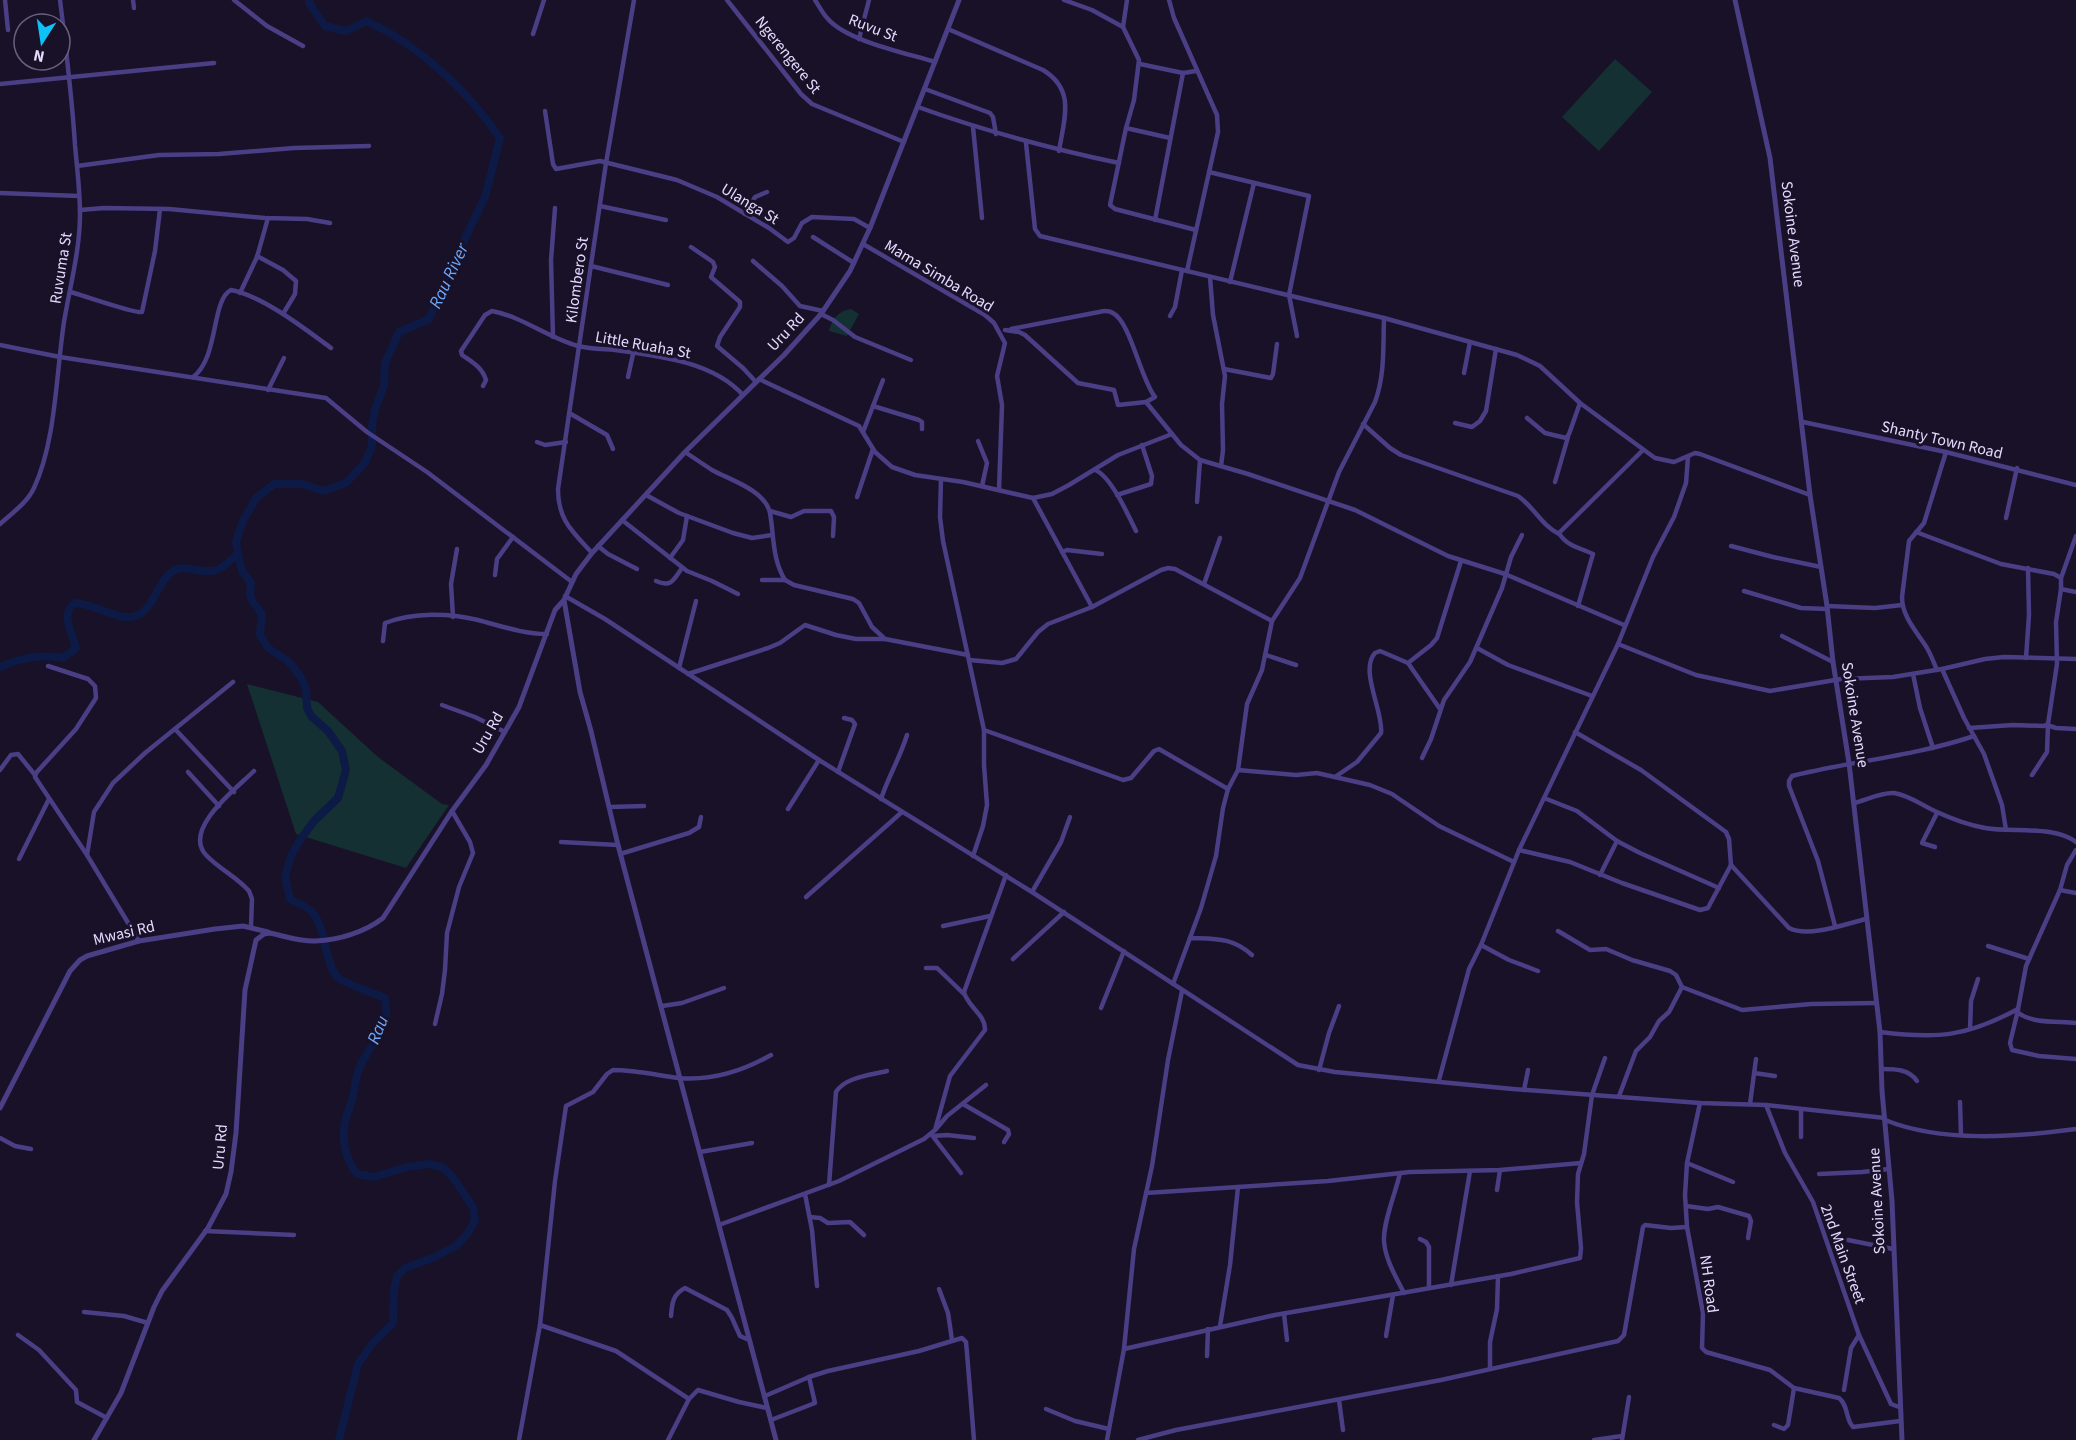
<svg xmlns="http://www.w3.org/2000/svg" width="2076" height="1440" viewBox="0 0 2076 1440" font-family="'Source Sans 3',sans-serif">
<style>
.green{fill:#143032}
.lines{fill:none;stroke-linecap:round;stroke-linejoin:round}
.river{stroke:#0d1a46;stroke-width:8}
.minor{stroke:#4a3e85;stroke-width:4.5}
.tertiary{stroke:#4a3e85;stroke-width:5}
.labels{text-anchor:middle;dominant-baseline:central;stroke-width:6;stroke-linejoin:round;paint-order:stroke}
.street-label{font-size:16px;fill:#e3dafe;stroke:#181128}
.water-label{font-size:18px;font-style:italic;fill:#6ca6f9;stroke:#181128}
</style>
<rect width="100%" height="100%" fill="#181128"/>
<g class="green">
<path d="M1615,59L1652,92L1599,151L1562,117Z"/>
<path d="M851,309L859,314L847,336L829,331C832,319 838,311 851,309Z"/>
<path d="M247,684L318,702L378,757L442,804L449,805L406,868L296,834Z"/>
</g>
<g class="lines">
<g class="river">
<path d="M310,0L309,3L325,26L346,31L367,21C420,46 466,89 500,138L485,197L457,255L429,319L399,332L385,363L384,386L375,409L372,425V447L364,464L346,483L323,491L302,484H274L256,498L242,523L236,542L238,554L242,571L251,583L250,595L253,602L262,614L260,635L268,648L288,661L301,677L306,689L307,708L311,716L328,731L342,751L346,770L338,798L314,821L300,840L291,856L285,876L290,899C296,903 306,906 311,911C327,928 323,958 337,977C342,983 375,993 385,998C392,1032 370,1040 359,1069C355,1079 355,1090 352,1100C350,1108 346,1115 345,1122C341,1141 346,1160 357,1174L374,1177L407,1167L429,1164L442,1167L452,1176L473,1207L475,1220L468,1233L456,1246L435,1257L405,1268L397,1276L394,1290L393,1323L372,1344L358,1364L339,1440"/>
<path d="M0,667C21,658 40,654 63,658L76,648C73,633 59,614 75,603C93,604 108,615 125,617C154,620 154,583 173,571C184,563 205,576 219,569C226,565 232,559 238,554"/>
</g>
<g class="minor">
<path d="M5,0L8,30"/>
<path d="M133,0L134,8"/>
<path d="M234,0L267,26L303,46"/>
<path d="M727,0L801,94L812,104L904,142"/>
<path d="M815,0C819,6 823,14 828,19C847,41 906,53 935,62"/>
<path d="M1064,0L1092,10L1123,27L1139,60L1134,100L1126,128L1110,205L1115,209L1196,230"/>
<path d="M1169,0L1174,18L1217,115L1218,132L1187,271"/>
<path d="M1123,27L1127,0"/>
<path d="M948,29L1043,70C1076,90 1064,119 1059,151"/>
<path d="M533,34L544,0"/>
<path d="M859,39L869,0"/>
<path d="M1140,64L1183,73L1196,71"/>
<path d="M0,84L214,63"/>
<path d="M925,89L990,113L993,117L996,134"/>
<path d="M918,107C987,132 1048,148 1119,163"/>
<path d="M545,111L553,164L556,169L600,161L677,180L717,197L769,228L788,242L794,238L802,223L812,217L854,219L870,228"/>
<path d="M973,127L982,218"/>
<path d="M1126,128L1170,138"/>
<path d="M1026,143L1035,229L1040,236L1384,318L1517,355L1540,366L1580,403L1655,458L1674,462L1695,453L1700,454L1810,495"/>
<path d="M77,166L159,155L219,154L294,148L369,146"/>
<path d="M1209,172L1309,196L1289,295L1297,336"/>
<path d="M0,193L79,196"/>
<path d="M600,206L666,220"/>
<path d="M80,210L104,208L169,209L265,218L307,219L330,223"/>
<path d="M745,214L755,197L767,192"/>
<path d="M1155,220L1183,73"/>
<path d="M813,237L854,263"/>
<path d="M863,244L985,315L994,323L1005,343L997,376L1002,405L999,490"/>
<path d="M691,247L713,262L715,267L711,277L740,302V307L720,337L717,346L743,368L756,382"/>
<path d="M257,256L283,270L296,281L295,294L283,314"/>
<path d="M753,261L782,286L800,306L823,311"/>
<path d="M591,266L668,285"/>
<path d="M1210,277L1213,315L1225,376L1222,404L1223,450L1221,466"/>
<path d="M1230,282L1254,183"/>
<path d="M70,292C83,295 135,314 142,312L155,251L160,209"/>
<path d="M240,293L257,257L268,218"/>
<path d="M821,314L833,320L855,337L911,360"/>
<path d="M1170,316L1175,307L1182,270"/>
<path d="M1011,329L1099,312C1103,311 1108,310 1113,313C1131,323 1140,378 1155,397L1146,402"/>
<path d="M1005,330L1019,332L1025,335L1078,383L1114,390L1118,405L1146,402L1181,445L1200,460L1248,474L1355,510L1448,556L1505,574L1624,625"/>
<path d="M553,337L551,260L555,208"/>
<path d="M0,345L60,357L326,398L367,432L427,472L572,582"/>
<path d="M1224,369L1271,378L1273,374L1277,344"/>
<path d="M1464,373L1470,342"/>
<path d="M193,377C219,358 211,300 231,290C263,296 305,329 331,348"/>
<path d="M628,377L633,354"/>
<path d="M759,379L859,426L875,452L892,467L915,475L963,482L1033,498L1052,494L1069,485L1118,455L1172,434"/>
<path d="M483,386L486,380C482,367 472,362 462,355L461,351L485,315L492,311C523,317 548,338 578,346C590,349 603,349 615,350C658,356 712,361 743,395"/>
<path d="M268,390L284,358"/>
<path d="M873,406L919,420L922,422V429"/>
<path d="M571,414L607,435L613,449"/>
<path d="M1527,418L1545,433L1566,438L1569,434L1580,403"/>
<path d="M1803,422L1946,452L2076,485"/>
<path d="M1455,423L1472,427L1480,421L1486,411L1496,349"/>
<path d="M1363,424L1390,448L1401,455L1518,496C1534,507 1542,526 1559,534"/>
<path d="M863,432L883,380"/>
<path d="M978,441L987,463L982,486"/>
<path d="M537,442L545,445L566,442"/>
<path d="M685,452C694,458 703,464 712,470C730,480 765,490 770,513C774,535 772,559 785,580L794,585L853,599L859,603L872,627L885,639L968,655"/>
<path d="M1095,470C1111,476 1128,515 1136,531"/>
<path d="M941,479L940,517L943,541L984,730V765L987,805L983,826L973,856"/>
<path d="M1555,482L1568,437"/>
<path d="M646,495L679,513L733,533L752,538L772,535"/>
<path d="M1117,495L1151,484L1152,476L1142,445"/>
<path d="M857,497L873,449"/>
<path d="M1033,498L1092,607"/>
<path d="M1197,502L1200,460"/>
<path d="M770,511L791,517L804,511H831L834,517L833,536"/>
<path d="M2006,518L2017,468"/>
<path d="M622,520L687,571L712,581L738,594"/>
<path d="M0,524C12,513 27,503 34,488C56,441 56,374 64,322C70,286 80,250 80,214C80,191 77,168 75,145C72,97 66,48 60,0"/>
<path d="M1916,532L2001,564L2054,574L2061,578V589L2056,622L2057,664L2048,724L2044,726L2013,725L1969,728"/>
<path d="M598,546L608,554L637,569"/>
<path d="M1731,546L1773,557L1821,567"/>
<path d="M1062,552L1067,550L1102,554"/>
<path d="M592,553C572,531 558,520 558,489L606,163L634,0"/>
<path d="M670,558L683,540L687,516"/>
<path d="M495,575L497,559L513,537"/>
<path d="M2061,578L2076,536"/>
<path d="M762,580H785"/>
<path d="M656,581C672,588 674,579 682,568"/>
<path d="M1204,584L1220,538"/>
<path d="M2061,589L2076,592"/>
<path d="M1744,591L1801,608L1827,609"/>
<path d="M565,596L605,619L819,760L1032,892L1298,1065L1335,1072L1513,1089L1700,1103L1766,1105L1885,1118"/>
<path d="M1578,606L1593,554C1581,548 1566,546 1559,533L1643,450"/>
<path d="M1827,606L1875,608L1902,605"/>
<path d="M453,617L451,584L457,549"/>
<path d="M1782,636L1833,662"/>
<path d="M383,641L385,623C414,612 449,613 478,620C501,626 523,634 547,634"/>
<path d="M1618,644L1696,675L1770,691L1841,679L1893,677L1942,669L1985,659L2004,657L2076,659"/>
<path d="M1477,648L1508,665L1592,696"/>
<path d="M1266,655L1296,665"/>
<path d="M2026,658L2029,615L2028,568"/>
<path d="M970,660L1002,663L1016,659L1038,632L1048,624L1092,607L1161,570L1168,568L1175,569L1272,621"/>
<path d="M1408,663L1431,645L1437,638L1461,561"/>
<path d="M48,666L88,679L95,686L96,698L76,729L36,773L35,777L87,855L139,941"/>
<path d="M679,668L696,601"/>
<path d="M1942,669L1964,718L1984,754L2002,805L2006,830"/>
<path d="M1937,670C1934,663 1931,655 1927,648C1917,632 1902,617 1902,597L1909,541L1924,523L1946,452"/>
<path d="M688,674L768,648L780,643L805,625L836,635L856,639H885"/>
<path d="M1913,674L1920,708L1933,748"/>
<path d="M442,705L475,717L505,732"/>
<path d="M2047,725L2056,728L2076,729"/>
<path d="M175,729L234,792"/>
<path d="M984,730L1123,780L1131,778L1154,751L1159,749L1228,789"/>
<path d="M1575,732L1641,770L1726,832L1729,839L1731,865L1789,928C1809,938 1845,924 1866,919"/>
<path d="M1422,758L1431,739L1444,700L1470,662L1502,588L1511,557L1522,535"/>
<path d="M0,770L11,755L18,754L35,775"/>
<path d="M1238,770L1296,775L1317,773L1370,785L1392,794L1439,826L1514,862"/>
<path d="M188,772L219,806"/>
<path d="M838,772L855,724L852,720L844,718"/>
<path d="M2032,775L2047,752L2048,725"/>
<path d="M1335,777L1357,762L1381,733C1384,713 1359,670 1375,653L1380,651L1408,663L1440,709"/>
<path d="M1544,798L1577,811L1617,841L1640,853L1719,888"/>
<path d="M881,799C888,777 900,758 907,735"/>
<path d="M1854,803C1866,800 1882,792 1894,793C1909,795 1923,806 1937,812C1952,819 1969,825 1985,828C2012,833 2054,825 2076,842"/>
<path d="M609,807L644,806"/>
<path d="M788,809L819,760"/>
<path d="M561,842L618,845"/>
<path d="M1935,847L1922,843L1937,813"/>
<path d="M1519,850L1570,862L1622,883L1700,910L1708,908L1710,904L1731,865"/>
<path d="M620,854L689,833L699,827L701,817"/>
<path d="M87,855L94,812L113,783L145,753L233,682"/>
<path d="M19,859L49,799"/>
<path d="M1600,875L1617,841"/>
<path d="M2060,890L2076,893"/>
<path d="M1032,892L1061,842L1070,817"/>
<path d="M806,897L902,812"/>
<path d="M251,926L252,899L249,891C237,877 219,869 206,855C182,829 237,788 254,771"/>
<path d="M943,926L990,916"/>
<path d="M1835,926L1818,861L1789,786V781L1792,776C1852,761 1915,756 1974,736"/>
<path d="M1558,931L1590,950L1606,949L1632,960L1670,971L1676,975L1682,987L1742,1010L1811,1004L1876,1003"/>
<path d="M1190,938C1215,939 1232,937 1252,955"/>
<path d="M1481,945L1509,960L1538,971"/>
<path d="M1988,946L2029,959"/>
<path d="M1013,959L1064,912"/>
<path d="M926,968H937L964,994"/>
<path d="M1173,984L1201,908L1216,856L1223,808L1228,789L1238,770L1247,704L1262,670L1272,621L1300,578L1339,472L1375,402C1385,375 1383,347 1384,318"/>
<path d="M662,1006L682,1003L724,988"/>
<path d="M1101,1008L1124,951"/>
<path d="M2018,1010L2010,1043L2012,1050L2039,1056L2076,1059"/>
<path d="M2017,1012C2032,1024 2057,1021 2076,1023"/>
<path d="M435,1024L442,994L445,970L447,933L459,887L473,853L470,842L452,811"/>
<path d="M1970,1029L1971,1001L1978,979"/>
<path d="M1880,1032C1937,1039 1966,1037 2018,1009L2026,966L2060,890L2067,865L2076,850"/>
<path d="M1882,1069C1895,1069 1909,1069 1917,1081"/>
<path d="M1319,1070L1329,1033L1339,1006"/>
<path d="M1754,1073L1775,1076"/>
<path d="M1439,1080L1469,969L1481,945L1519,850L1618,644L1653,557L1674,517L1686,483L1688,457"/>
<path d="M1524,1090L1528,1070"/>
<path d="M1619,1096L1636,1051L1650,1037L1659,1021L1669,1012L1682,987"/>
<path d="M1960,1102L1961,1135"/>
<path d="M1700,1103L1687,1163L1685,1195L1687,1227L1703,1313L1702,1348L1706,1352L1770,1370L1794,1388L1839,1398C1849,1406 1845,1419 1853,1427L1900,1421"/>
<path d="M963,1104L1008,1130L1009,1134L1004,1142"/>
<path d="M1750,1104L1756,1059"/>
<path d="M1766,1105L1785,1153L1813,1202L1859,1335L1891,1404L1899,1407"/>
<path d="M1885,1120C1942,1143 2016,1137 2076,1129"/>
<path d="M936,1129L947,1116L986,1085"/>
<path d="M931,1134L961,1173"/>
<path d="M933,1136L947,1135L974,1138"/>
<path d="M1801,1137V1109"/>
<path d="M0,1138L15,1146L31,1149"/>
<path d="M700,1152L752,1143"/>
<path d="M1687,1163L1733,1182"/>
<path d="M1400,1173C1396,1192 1383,1222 1384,1241C1385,1259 1396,1277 1404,1293"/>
<path d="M1819,1174L1862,1172L1889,1169"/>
<path d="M829,1185L836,1092C845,1077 871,1075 887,1071"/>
<path d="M1497,1190L1500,1170"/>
<path d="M1146,1193L1328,1181L1410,1172L1500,1170L1581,1163"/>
<path d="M805,1194L812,1230L817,1286"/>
<path d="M1686,1206L1708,1209L1718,1207L1749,1216L1751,1221L1748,1238"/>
<path d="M810,1217L820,1218L828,1223L850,1222L864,1235"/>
<path d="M719,1225L839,1181L924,1139L935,1130L950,1076L985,1030C986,1015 967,1006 964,992L1006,875"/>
<path d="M205,1231L294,1235"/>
<path d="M1420,1239L1426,1242L1429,1247V1288"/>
<path d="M1848,1240L1893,1249"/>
<path d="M1451,1285L1470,1171"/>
<path d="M939,1289L948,1313L952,1340"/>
<path d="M84,1312L124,1316L148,1323"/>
<path d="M1284,1314L1287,1340"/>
<path d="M671,1316C672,1303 673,1294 685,1288L727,1310L732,1318L740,1336L749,1340"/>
<path d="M540,1325L616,1351L689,1399"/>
<path d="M1220,1326L1230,1265L1238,1187"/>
<path d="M18,1335L39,1350L76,1390L77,1402L107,1418"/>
<path d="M1386,1336L1393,1295"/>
<path d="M1124,1349L1275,1315L1511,1274L1580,1258L1581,1248L1577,1202L1578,1174L1584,1154L1592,1095L1605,1058"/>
<path d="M1207,1356L1208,1329"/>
<path d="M1490,1369V1342L1497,1309L1498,1276"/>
<path d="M1844,1390L1851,1348L1859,1335"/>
<path d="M765,1396L809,1377L828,1371L919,1351L962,1338L966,1342L967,1353L974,1440"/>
<path d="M1339,1400L1343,1430"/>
<path d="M1046,1409L1075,1421L1109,1429"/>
<path d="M771,1420L815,1403L809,1377"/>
<path d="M1774,1425L1784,1429L1788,1425L1794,1388"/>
<path d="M519,1440L540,1325L555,1181L566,1106L593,1092L607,1074L613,1070C635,1070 656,1075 678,1078C711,1081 743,1071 771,1055"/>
<path d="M668,1440L689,1399L698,1390L739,1402L767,1408"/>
<path d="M1107,1440L1124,1349L1134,1249L1152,1166L1168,1060L1182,991"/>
<path d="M1138,1440L1176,1430L1441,1380L1618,1341L1624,1335L1643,1227L1645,1225L1671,1228L1687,1227"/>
<path d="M1594,1440L1622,1436"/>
<path d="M1622,1440L1629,1397"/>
</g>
<g class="tertiary">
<path d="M1735,0L1770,158L1810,495L1827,606L1833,662L1849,763L1880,1032L1882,1091L1892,1201L1902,1440"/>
<path d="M564,600L580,692L591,731L618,845L776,1440"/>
<path d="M0,1108L70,971L80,960L87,956L139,941L215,929L243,926L268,932"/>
<path d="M94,1440L121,1393L154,1307L162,1291L208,1228L226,1194L231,1172L236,1133L245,990L256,940L264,934L270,933C284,936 301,942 316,941C339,940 365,932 383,918L452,811L486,765L519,707L555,610L564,600L576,574L592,553L685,452L784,355L821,314L850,271L870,228L959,0"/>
</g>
</g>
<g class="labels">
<g class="street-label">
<text transform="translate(873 28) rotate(21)">Ruvu St</text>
<text transform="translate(788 55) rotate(51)">Ngerengere St</text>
<text transform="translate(750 204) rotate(31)">Ulanga St</text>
<text transform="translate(1793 234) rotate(83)">Sokoine Avenue</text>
<text transform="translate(61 268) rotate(-81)">Ruvuma St</text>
<text transform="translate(939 276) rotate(31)">Mama Simba Road</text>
<text transform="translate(577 280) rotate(-82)">Kilombero St</text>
<text transform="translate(786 332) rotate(-47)">Uru Rd</text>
<text transform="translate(643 345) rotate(10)">Little Ruaha St</text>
<text transform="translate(1942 440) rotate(13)">Shanty Town Road</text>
<text transform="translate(1855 715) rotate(81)">Sokoine Avenue</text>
<text transform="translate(488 733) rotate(-60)">Uru Rd</text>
<text transform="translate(124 933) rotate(-13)">Mwasi Rd</text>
<text transform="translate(220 1147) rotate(-85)">Uru Rd</text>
<text transform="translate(1877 1201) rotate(-93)">Sokoine Avenue</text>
<text transform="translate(1843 1254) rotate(70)">2nd Main Street</text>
<text transform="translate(1709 1284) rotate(82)">NH Road</text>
</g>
<g class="water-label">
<text transform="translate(449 276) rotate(-65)">Rau River</text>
<text transform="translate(378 1030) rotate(-68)">Rau</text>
</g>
</g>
<g transform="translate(42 42) rotate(192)"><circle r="28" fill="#181128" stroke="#69617e" stroke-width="1.5"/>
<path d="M0-4.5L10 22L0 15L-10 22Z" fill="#0ec1f6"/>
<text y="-9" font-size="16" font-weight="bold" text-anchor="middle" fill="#e3dafe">N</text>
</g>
</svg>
